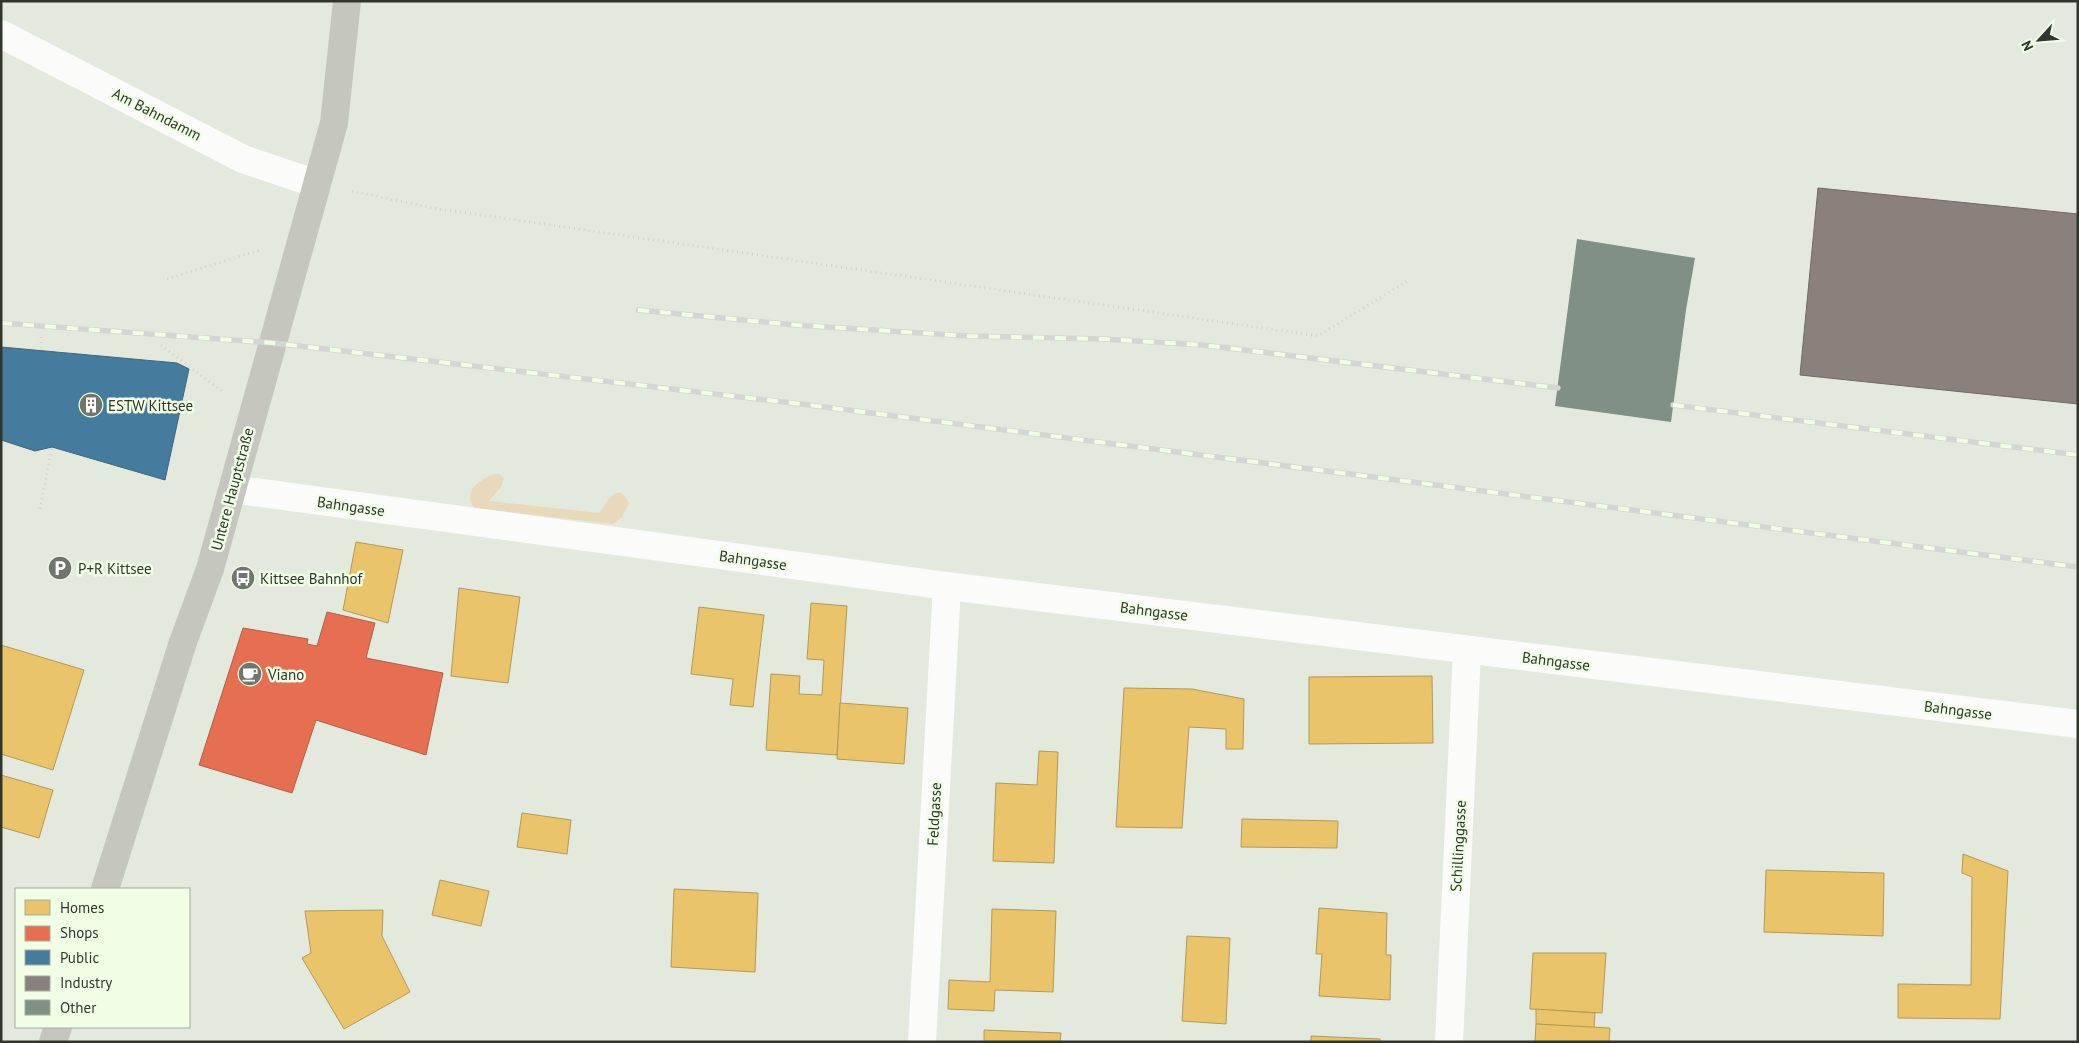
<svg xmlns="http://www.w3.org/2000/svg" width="2079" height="1043" viewBox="0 0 2079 1043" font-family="'PT Sans',sans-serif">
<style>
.green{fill:#e8d9bd}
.homes{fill:#e9c46a;stroke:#b29957}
.shops{fill:#e76f51;stroke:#b05e46}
.public{fill:#457b9d;stroke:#3f667b}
.industry{fill:#8a817c;stroke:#6f6a64}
.building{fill:#7f9084}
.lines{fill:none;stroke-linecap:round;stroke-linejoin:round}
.path{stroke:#d0d3cf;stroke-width:3;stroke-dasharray:1 4;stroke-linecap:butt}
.street{stroke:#fbfcfa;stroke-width:28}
.secondary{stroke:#c5c7bf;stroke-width:28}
.rail-casing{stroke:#d4d6d2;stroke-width:5.5}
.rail{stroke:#f0fee5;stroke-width:4;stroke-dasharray:11;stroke-linecap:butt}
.labels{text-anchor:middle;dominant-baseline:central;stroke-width:5;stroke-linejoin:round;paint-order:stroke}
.street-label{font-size:15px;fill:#31362c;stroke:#f0fee5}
.poi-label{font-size:15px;fill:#31362c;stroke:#f0fee5;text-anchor:start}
</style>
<rect width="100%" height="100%" fill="#e3eadd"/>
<path class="green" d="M494,474H500L504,479L502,486L489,501L599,513C607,502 618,479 629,503L622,517L613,524L474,508C462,491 479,480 494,474Z"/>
<g class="homes">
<path d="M356,542L403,550L388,623L343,610Z"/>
<path d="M459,588L520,597L508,683L451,676Z"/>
<path d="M811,603L847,606L837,755L766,750L771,674L800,676L799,694L822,695L824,660L807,659Z"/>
<path d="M699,607L764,615L753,707L730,705L733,679L691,674Z"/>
<path d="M1,645L84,670L53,770L1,754Z"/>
<path d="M1432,676L1433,743L1309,744V677Z"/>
<path d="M1124,688L1192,689L1244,699L1243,749H1226V729L1189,727L1182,828L1116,827Z"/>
<path d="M840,703L908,708L904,764L837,759Z"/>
<path d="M1039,751L1058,752L1054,863L993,861L996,783L1037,785Z"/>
<path d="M1,775L53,790L39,838L1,827Z"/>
<path d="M522,813L571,820L567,854L517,847Z"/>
<path d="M1242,819L1338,821L1337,848L1241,847Z"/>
<path d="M1963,854L2008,871L2000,1019L1898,1018V984L1971,985L1972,877L1962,873Z"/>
<path d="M1766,870L1884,873L1883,936L1764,932Z"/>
<path d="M440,880L489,891L481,926L432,915Z"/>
<path d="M674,889L758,893L755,972L671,967Z"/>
<path d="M1319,908L1387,913L1386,955H1391L1390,1000L1319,996L1322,954H1316Z"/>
<path d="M992,909L1056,911L1053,992L995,990L994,1011L948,1009L949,980L990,982Z"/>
<path d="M383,910L382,936L410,992L344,1029L302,958L311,953L305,911Z"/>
<path d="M1187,936L1230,938L1226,1024L1182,1021Z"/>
<path d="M1533,953H1606L1602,1013L1530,1009Z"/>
<path d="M1536,1009L1595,1013L1594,1028L1536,1024Z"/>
<path d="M1536,1024L1610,1028L1609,1042H1535Z"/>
<path d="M984,1030L1061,1033L1060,1042H984Z"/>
<path d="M1311,1036L1380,1039V1042H1311Z"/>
</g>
<path class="shops" d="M327,612L375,623L366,658L443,673L426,755L316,720L292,793L199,765L243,628L308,639L307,644L317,646Z"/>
<path class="public" d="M1,347L177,363L189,369L165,480L52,447L35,451L1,440Z"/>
<path class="industry" d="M1818,188L2078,214V404L1800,375Z"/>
<path class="building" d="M1577,239L1695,258L1686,310L1671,422L1555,406Z"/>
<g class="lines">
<g class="path">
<path d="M352,191L433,208L1318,336L1409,280"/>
<path d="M167,279L260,250"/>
<path d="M41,337L42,351"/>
<path d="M161,345L222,391"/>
<path d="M40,509L52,447"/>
</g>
<g class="street">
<path d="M1,34L243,159L317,184"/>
<path d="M232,489L947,586L2078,724"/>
<path d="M922,1042L947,586"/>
<path d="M1449,1042L1467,651"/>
</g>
<g class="secondary">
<path d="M105,889L183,642L210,569L334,123L347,1"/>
<path d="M53,1042L58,1027"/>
</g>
<g class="rail-casing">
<g id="rail">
<path d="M638,310L796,325L968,336L1103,339L1203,345L1558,388"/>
<path d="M1,323L273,343L508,370L801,404L2078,567"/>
<path d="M1673,405L2078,455"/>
</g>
</g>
<use href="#rail" class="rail"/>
</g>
<defs>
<g id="building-disc" transform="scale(1.25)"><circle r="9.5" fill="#6f756a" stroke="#f0fee5"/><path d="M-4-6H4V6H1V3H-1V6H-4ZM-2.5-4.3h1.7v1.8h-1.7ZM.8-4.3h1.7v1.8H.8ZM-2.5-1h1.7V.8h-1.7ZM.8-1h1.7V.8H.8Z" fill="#fff"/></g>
<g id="parking-disc" transform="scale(1.25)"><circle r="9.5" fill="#6f756a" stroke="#f0fee5"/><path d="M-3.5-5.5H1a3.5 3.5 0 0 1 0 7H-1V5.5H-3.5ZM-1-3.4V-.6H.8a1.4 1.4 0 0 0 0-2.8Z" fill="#fff"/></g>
<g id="bus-disc" transform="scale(1.25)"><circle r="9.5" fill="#6f756a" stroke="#f0fee5"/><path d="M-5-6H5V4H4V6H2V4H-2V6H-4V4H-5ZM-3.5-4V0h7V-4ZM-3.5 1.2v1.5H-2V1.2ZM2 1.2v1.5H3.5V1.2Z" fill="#fff"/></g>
<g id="cafe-disc" transform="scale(1.25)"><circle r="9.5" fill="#6f756a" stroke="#f0fee5"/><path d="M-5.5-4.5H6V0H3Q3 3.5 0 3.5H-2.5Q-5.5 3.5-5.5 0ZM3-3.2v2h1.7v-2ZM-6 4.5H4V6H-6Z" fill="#fff"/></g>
</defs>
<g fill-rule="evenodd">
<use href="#building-disc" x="91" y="405"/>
<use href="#parking-disc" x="60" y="568"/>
<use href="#bus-disc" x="243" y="578"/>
<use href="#cafe-disc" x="250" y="674"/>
</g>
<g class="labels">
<g class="street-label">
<text transform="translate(157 114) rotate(27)">Am Bahndamm</text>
<text transform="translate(232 489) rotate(-75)">Untere Hauptstraße</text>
<text transform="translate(351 506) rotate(8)">Bahngasse</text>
<text transform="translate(753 560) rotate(8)">Bahngasse</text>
<text transform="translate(1154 611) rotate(7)">Bahngasse</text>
<text transform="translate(1556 661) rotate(7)">Bahngasse</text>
<text transform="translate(1958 710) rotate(7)">Bahngasse</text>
<text transform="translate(934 814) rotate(-87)">Feldgasse</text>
<text transform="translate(1458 846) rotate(-87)">Schillinggasse</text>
</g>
<g class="poi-label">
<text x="108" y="405">ESTW Kittsee</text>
<text x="78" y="568">P+R Kittsee</text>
<text x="260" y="578">Kittsee Bahnhof</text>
<text x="268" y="674">Viano</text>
</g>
</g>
<rect width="2079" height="1043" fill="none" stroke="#31362c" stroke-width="5"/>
<rect x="15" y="888" width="175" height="140" fill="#f0fee5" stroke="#a4ae9b"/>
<rect x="25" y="900" width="25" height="15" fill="#e9c46a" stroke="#a4ae9b"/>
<text x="60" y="913" font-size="15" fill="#31362c">Homes</text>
<rect x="25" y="926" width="25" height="15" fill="#e76f51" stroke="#a4ae9b"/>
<text x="60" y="938" font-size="15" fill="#31362c">Shops</text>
<rect x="25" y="950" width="25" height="15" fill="#457b9d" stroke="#a4ae9b"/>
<text x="60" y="963" font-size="15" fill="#31362c">Public</text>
<rect x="25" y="976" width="25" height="15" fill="#8a817c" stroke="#a4ae9b"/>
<text x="60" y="988" font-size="15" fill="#31362c">Industry</text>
<rect x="25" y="1000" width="25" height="15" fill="#7f9084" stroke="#a4ae9b"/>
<text x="60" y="1013" font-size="15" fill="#31362c">Other</text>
<g transform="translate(2039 40) rotate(244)" stroke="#f0fee5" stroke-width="4" paint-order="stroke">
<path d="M0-4L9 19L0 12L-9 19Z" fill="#31362c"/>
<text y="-8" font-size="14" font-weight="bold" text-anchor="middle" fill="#31362c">N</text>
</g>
</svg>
